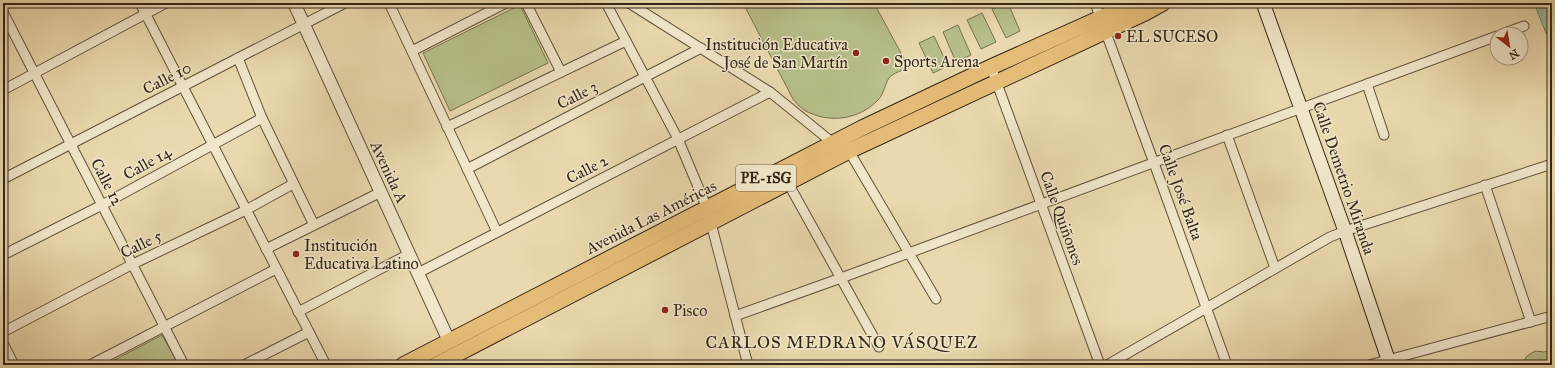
<svg xmlns="http://www.w3.org/2000/svg" width="1555" height="368" viewBox="0 0 1555 368" font-family="'IM FELL Great Primer',serif">
<style>
.green{fill:#b7bf8a;stroke:#757250}
.water{fill:#99bba5;stroke:#707f6c}
.lines{fill:none;stroke-linecap:round;stroke-linejoin:round}
.minor-casing{stroke:#61523c;stroke-width:11}
.tertiary-casing{stroke:#61523c;stroke-width:14}
.secondary-casing{stroke:#332516;stroke-width:15}
.primary-casing{stroke:#332516;stroke-width:17}
.minor{stroke:#f1e6ca;stroke-width:9}
.tertiary{stroke:#f1e6ca;stroke-width:12}
.secondary{stroke:#f1e6ca;stroke-width:13}
.primary{stroke:#e5bc77;stroke-width:15}
.poi-dot{fill:#8f2418;stroke:#f1e6ca;stroke-width:1.5}
.labels{text-anchor:middle;dominant-baseline:central;stroke-width:3;stroke-linejoin:round;paint-order:stroke}
.shield{fill:#f1e6ca;stroke:#6c5f4c;stroke-width:1}
.shield-label{font-size:15px;font-weight:bold;fill:#332516}
.poi-label{font-size:16px;fill:#332516;stroke:#f1e6ca;text-anchor:start}
.street-label{font-size:16px;fill:#332516;stroke:#f1e6ca}
.neighbourhood-label{font-size:17px;letter-spacing:1px;fill:#332516;stroke:#f1e6ca}
</style>
<rect width="100%" height="100%" fill="#ead9ae"/>
<filter id="stains"><feTurbulence type="fractalNoise" baseFrequency=".005" numOctaves="4"/><feColorMatrix values="0 0 0 0 .2 0 0 0 0 .09 0 0 0 0 .02 0 0 0 .5 -.17"/></filter>
<radialGradient id="worn" r=".72"><stop offset=".6" stop-color="#630" stop-opacity="0"/><stop offset="1" stop-color="#630" stop-opacity=".3"/></radialGradient>
<g class="green">
<path d="M743,3H874L909,68C903,70 893,73 889,78C885,84 884,94 878,100C859,120 828,124 804,110C800,107 796,103 793,99Z"/>
<path d="M1004,3H1008L1020,31L1006,38L992,9Z"/>
<path d="M520,5L548,63L450,111L423,53Z"/>
<path d="M982,13L996,42L981,49L967,20Z"/>
<path d="M958,25L971,55L956,62L943,32Z"/>
<path d="M934,36L948,66L933,73L919,43Z"/>
<path d="M162,335L179,365H105Z"/>
<path d="M1552,350V365H1521L1527,356L1535,351L1544,352Z"/>
</g>
<path class="water" d="M1534,3H1552V41L1546,33Z"/>
<g class="lines">
<g class="minor-casing">
<g id="minor">
<path d="M140,3L326,365"/>
<path d="M389,3L497,232"/>
<path d="M526,3L561,72"/>
<path d="M606,3L678,139L707,208L748,365"/>
<path d="M629,3L770,92L833,143"/>
<path d="M1095,3L1154,163L1227,365"/>
<path d="M3,12L184,365"/>
<path d="M1502,34L1524,26"/>
<path d="M412,51L506,3"/>
<path d="M238,58L262,118L314,225"/>
<path d="M991,67L1100,365"/>
<path d="M1367,84L1384,135"/>
<path d="M3,90L166,3"/>
<path d="M447,127L626,41"/>
<path d="M1227,135L1275,268"/>
<path d="M849,151L936,299"/>
<path d="M467,169L701,48"/>
<path d="M3,179L345,3"/>
<path d="M788,183L879,347"/>
<path d="M1485,185L1531,322"/>
<path d="M266,249L381,192"/>
<path d="M3,255L102,205L262,118"/>
<path d="M418,273L770,92"/>
<path d="M298,312L409,254"/>
<path d="M735,316L841,278L1497,36"/>
<path d="M3,332L133,264L246,210L293,184"/>
<path d="M3,343L14,365"/>
<path d="M90,365L276,269"/>
<path d="M244,365L309,332"/>
<path d="M1107,365L1330,237L1345,231L1552,164"/>
<path d="M1369,365L1552,316"/>
</g>
</g>
<g class="tertiary-casing">
<path id="tertiary" d="M294,3L449,341"/>
</g>
<g class="secondary-casing">
<path id="secondary" d="M1263,3L1345,231L1390,365"/>
</g>
<g class="primary-casing">
<g id="primary">
<path d="M403,365L862,128L991,67L1134,3"/>
<path d="M436,365L849,151L1145,13L1163,3"/>
</g>
</g>
<use href="#minor" class="minor"/>
<use href="#tertiary" class="tertiary"/>
<use href="#secondary" class="secondary"/>
<use href="#primary" class="primary"/>
</g>
<g class="poi-dot">
<circle cx="1118" cy="36" r="4"/>
<circle cx="856" cy="53" r="4"/>
<circle cx="886" cy="61" r="4"/>
<circle cx="296" cy="254" r="4"/>
<circle cx="665" cy="310" r="4"/>
</g>
<g class="labels">
<rect class="shield" x="736" y="165" width="60" height="26" rx="3"/>
<g class="shield-label">
<text x="766" y="178">PE-1SG</text>
</g>
<g class="poi-label">
<text x="1126" y="36">EL SUCESO</text>
<text x="848" y="44" text-anchor="end">Institución Educativa<tspan x="848" dy="18">José de San Martín</tspan></text>
<text x="894" y="61">Sports Arena</text>
<text x="304" y="245">Institución<tspan x="304" dy="18">Educativa Latino</tspan></text>
<text x="673" y="310">Pisco</text>
</g>
<g class="street-label">
<text transform="translate(167 78) rotate(-27)">Calle 10</text>
<text transform="translate(577 95) rotate(-27)">Calle 3</text>
<text transform="translate(147 163) rotate(-29)">Calle 14</text>
<text transform="translate(587 169) rotate(-27)">Calle 2</text>
<text transform="translate(389 172) rotate(65)">Avenida A</text>
<text transform="translate(1344 178) rotate(71)">Calle Demetrio Miranda</text>
<text transform="translate(107 182) rotate(63)">Calle 12</text>
<text transform="translate(1181 192) rotate(70)">Calle José Balta</text>
<text transform="translate(651 217) rotate(-27)">Avenida Las Américas</text>
<text transform="translate(1062 218) rotate(70)">Calle Quiñones</text>
<text transform="translate(141 244) rotate(-26)">Calle 5</text>
</g>
<g class="neighbourhood-label">
<text x="842" y="342">CARLOS MEDRANO VÁSQUEZ</text>
</g>
</g>
<rect width="1555" height="368" fill="none" stroke="#ead9ae" stroke-width="16"/>
<rect x="4" y="4" width="1547" height="360" fill="none" stroke="#332516" stroke-width="2"/>
<rect x="8" y="8" width="1539" height="352" fill="none" stroke="#332516"/>
<g transform="translate(1509 46) rotate(149)"><circle r="19" fill="#f1e6ca" stroke="#a59982"/>
<path d="M0-3L7 15L0 10L-7 15Z" fill="#8f2418"/>
<text y="-6" font-size="11" font-weight="bold" text-anchor="middle" fill="#332516">N</text>
</g>
<rect width="100%" height="100%" filter="url(#stains)"/>
<rect width="100%" height="100%" fill="url(#worn)"/>
</svg>
